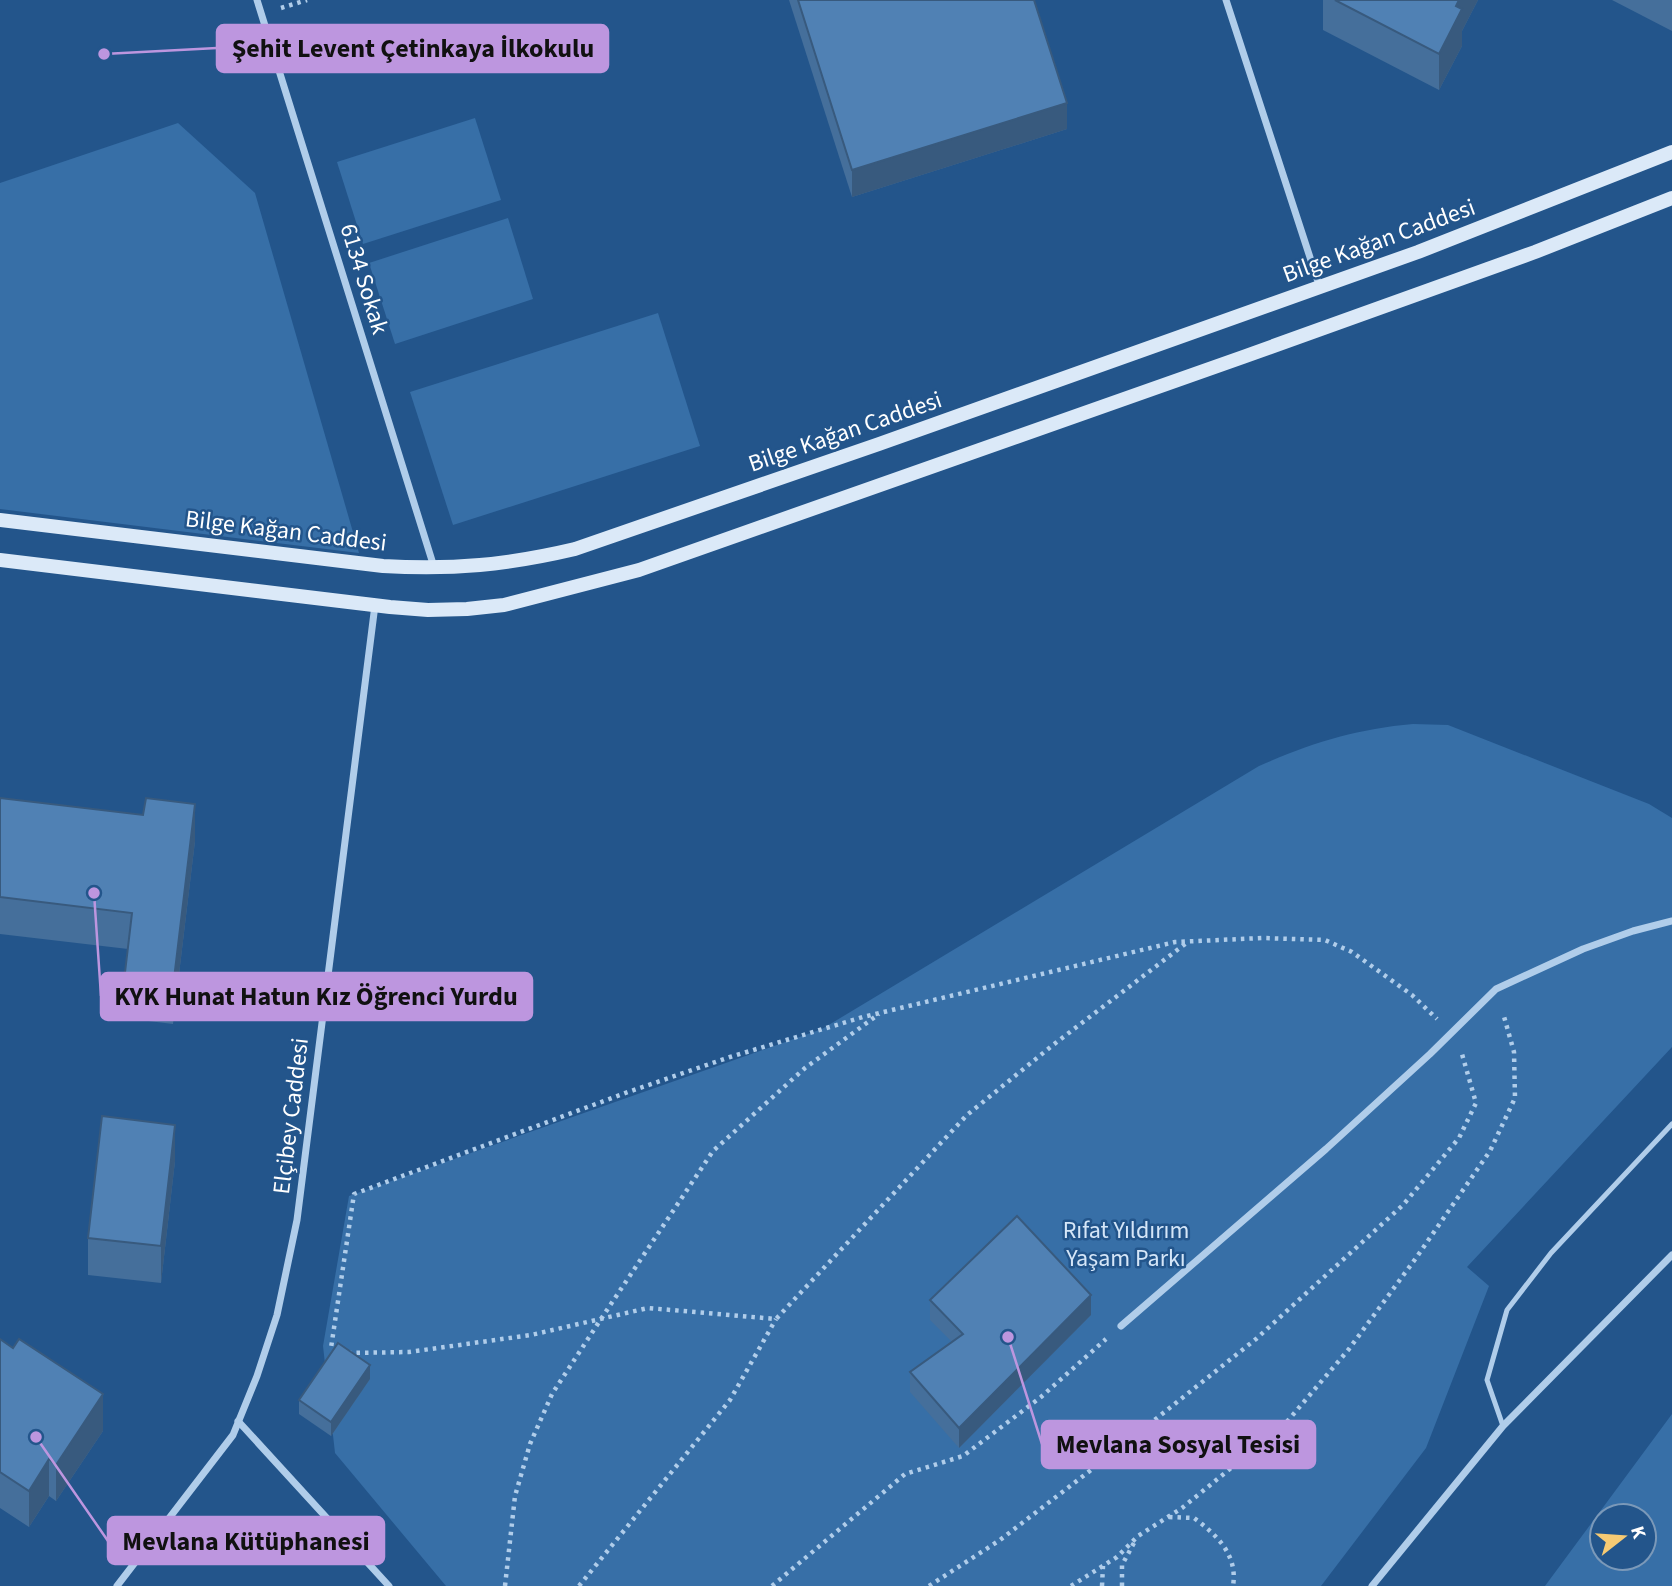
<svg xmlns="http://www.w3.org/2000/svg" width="1672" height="1586" viewBox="0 0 1672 1586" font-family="'Source Sans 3',sans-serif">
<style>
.green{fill:#376fa7;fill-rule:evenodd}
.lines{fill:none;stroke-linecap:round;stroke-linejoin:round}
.path{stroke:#b0cdea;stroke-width:4.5;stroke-dasharray:3.5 5;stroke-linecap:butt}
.lane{stroke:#b0cdea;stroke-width:5}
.street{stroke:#b0cdea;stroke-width:7}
.secondary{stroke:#dbe9f8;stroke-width:14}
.wall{fill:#456f9b}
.shaded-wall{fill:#385a7e}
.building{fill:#5081b4;stroke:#385a7e;stroke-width:2}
.labels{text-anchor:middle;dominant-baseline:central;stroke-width:5;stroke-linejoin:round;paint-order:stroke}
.street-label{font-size:24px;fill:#fff;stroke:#23558b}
.park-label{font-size:24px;fill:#d5e6f8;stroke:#23558b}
.leader{fill:none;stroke:#bd96df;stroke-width:2.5}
.callout-dot{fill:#bd96df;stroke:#23558b;stroke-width:2.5}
.callout{fill:#bd96df;stroke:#bd96df;stroke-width:2.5}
.callout-label{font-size:26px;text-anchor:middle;font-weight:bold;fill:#111}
</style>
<rect width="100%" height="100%" fill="#23558b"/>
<g class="green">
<path d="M475,118L501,200L363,244L337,162Z"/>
<path d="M178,123L255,193L359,553L0,509V183Z"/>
<path d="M508,218L533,299L395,344L369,263Z"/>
<path d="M658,313L700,446L453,525L410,392Z"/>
<path d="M1413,724L1448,725L1649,804L1672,818V1047L1467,1267L1489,1286L1426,1448L1321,1586H446L335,1453L323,1346L349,1196L822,1029L1259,766C1311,743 1356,729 1413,724Z"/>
<path d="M1672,1414V1586H1545ZM1602,1516H1644V1558H1602Z"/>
</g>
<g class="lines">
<g class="path">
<path d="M281,8L307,0"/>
<path d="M335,1353L331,1348L354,1194L628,1092L730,1057L863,1017L1175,942L1263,938L1325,940L1352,952L1412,995L1437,1019"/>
<path d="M348,1353L409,1352L531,1335L648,1308L776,1319L967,1115L1053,1045L1189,941"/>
<path d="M1169,1517L1194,1518C1217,1535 1238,1555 1233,1586"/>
<path d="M505,1586L515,1496L530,1444L552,1394L601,1319L713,1151L805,1068L879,1014"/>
<path d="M579,1586L730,1400L776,1319"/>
<path d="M772,1586L905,1474L963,1456L1041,1397L1106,1339"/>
<path d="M929,1586L1000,1540L1117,1450L1256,1339L1403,1205L1459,1138L1476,1103L1462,1054"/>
<path d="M1071,1586L1117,1557L1138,1536L1182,1508L1285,1424L1349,1349L1416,1258L1490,1151L1515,1098L1514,1052L1503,1013"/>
<path d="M1102,1586L1103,1566"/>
<path d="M1122,1586V1565L1135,1541"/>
</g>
<path class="lane" d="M1503,1426L1487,1380L1507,1310L1551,1253L1672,1124"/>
<g class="street">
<path d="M257,0L434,567"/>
<path d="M1226,0L1320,288"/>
<path d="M1121,1326L1326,1149L1430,1054L1496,989L1583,949L1633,931L1672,921"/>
<path d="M238,1421L389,1586"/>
<path d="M117,1586L233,1435L257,1376L277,1315L297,1220L375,605"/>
<path d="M1372,1586L1503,1426L1672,1255"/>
</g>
<g class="secondary">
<path d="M0,520L383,566C453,570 507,565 575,549L879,444L1418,252L1672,152"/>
<path d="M0,560L390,607L428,610L467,609L504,605L639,570L1243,357L1535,252L1672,198"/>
</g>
</g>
<g class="wall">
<path d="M789,0H1034L1067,129L852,197Z"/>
<path d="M1323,0H1478L1462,31V46L1439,90L1323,30Z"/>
<path d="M1612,0H1672V31Z"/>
<path d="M0,798L195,841L173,1024L124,1018V981L128,949L0,934Z"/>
<path d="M175,1161L161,1283L88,1275V1238Z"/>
<path d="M930,1300L1091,1315L959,1448L910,1392V1372L952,1342L930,1320Z"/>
<path d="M0,1339L103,1431L56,1501L49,1496L29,1527L0,1508Z"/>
<path d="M370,1379L331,1436L299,1414V1400Z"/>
</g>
<g class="shaded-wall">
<path d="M1459,0H1478L1462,31V46L1439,90V54Z"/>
<path d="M1067,103V129L852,197V170Z"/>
<path d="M195,804V841L173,1024V987Z"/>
<path d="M175,1125V1161L161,1283V1246Z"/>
<path d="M1091,1295V1315L959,1448V1428Z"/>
<path d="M370,1365V1379L331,1436V1422Z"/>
<path d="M103,1394V1431L56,1501V1465Z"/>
<path d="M49,1459V1496L29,1527V1491Z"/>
</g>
<g class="building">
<path d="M798,0H1034L1067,103L852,170Z"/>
<path d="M1335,0H1459L1456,6L1462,9L1439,54Z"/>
<path d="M0,798L143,815L146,798L195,804L173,987L124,981L132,913L0,897Z"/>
<path d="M102,1116L175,1125L161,1246L88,1238Z"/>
<path d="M1017,1216L1091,1295L959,1428L910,1372L963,1334L930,1300Z"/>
<path d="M0,1339L13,1348L19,1339L103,1394L56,1465L49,1459L29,1491L0,1472Z"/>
<path d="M338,1343L370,1365L331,1422L299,1400Z"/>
</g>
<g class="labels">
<g class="street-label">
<text transform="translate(1379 241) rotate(-20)">Bilge Kağan Caddesi</text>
<text transform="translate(364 279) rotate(73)">6134 Sokak</text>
<text transform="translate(845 432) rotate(-19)">Bilge Kağan Caddesi</text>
<text transform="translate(286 531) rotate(7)">Bilge Kağan Caddesi</text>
<text transform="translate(291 1116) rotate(-83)">Elçibey Caddesi</text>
</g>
<g class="park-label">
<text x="1126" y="1230">Rıfat Yıldırım<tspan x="1126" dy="28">Yaşam Parkı</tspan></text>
</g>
</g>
<path class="leader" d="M104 54L217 48M94 893L101 996M1008 1337L1042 1444M36 1437L108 1541"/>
<g class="callout-dot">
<circle cx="104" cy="54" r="7"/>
<circle cx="94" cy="893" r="7"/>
<circle cx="1008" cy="1337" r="7"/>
<circle cx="36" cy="1437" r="7"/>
</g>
<g class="callout">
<rect x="217" y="25" width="391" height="47" rx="7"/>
<rect x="101" y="973" width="431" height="47" rx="7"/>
<rect x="1042" y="1421" width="273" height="47" rx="7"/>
<rect x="108" y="1517" width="276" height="47" rx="7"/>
</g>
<g class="callout-label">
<text x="413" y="57">Şehit Levent Çetinkaya İlkokulu</text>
<text x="316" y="1005">KYK Hunat Hatun Kız Öğrenci Yurdu</text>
<text x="1178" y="1453">Mevlana Sosyal Tesisi</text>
<text x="246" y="1550">Mevlana Kütüphanesi</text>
</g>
<g transform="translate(1623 1537) rotate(73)"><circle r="33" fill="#23558b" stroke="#7b99b9" stroke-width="2"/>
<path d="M0-5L12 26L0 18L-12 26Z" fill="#f6ca73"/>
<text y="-10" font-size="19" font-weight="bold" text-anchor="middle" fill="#ffffff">K</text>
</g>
</svg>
